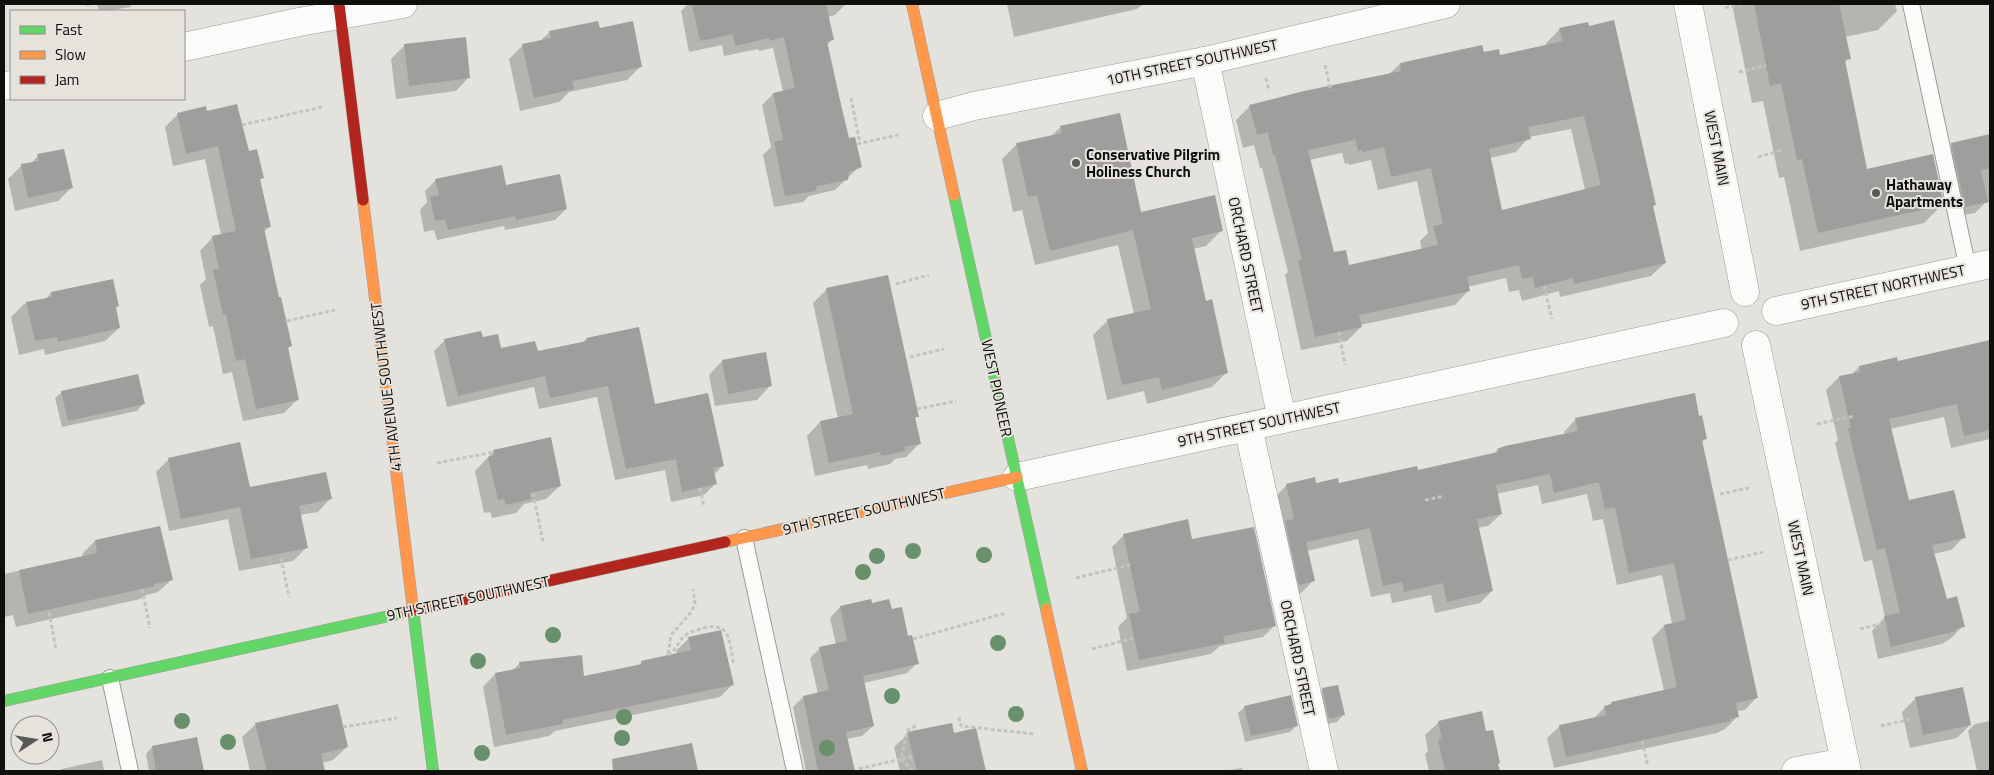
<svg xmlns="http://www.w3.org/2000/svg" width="1994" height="775" viewBox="0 0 1994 775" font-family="'Titillium Web',sans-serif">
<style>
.shadow{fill:#0003;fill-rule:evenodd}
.building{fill:#9f9e9d;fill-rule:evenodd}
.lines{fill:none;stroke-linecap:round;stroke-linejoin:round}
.lane-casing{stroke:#9c9b98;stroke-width:18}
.street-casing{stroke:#9c9b98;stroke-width:29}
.fast-casing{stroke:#9c9b98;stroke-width:12}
.slow-casing{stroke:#9c9b98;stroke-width:12}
.jam-casing{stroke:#9c9b98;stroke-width:12}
.path{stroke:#c3c3c1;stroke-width:3;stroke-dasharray:4 2.5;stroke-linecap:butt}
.lane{stroke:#fbfbfa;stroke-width:16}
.street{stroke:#fbfbfa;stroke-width:28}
.fast{stroke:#63d668;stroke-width:11}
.slow{stroke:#ff974d;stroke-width:11}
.jam{stroke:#b3261e;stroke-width:11}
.tree{fill:#67906b}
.poi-dot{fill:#595955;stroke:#e5e3db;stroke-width:2}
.labels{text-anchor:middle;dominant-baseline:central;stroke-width:4;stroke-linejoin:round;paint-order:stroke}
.street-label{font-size:15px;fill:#0f0f0c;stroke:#e5e3db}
.poi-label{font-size:15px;font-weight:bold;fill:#0f0f0c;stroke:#e5e3db;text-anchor:start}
</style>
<rect width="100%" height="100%" fill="#e3e2dd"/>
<g class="shadow">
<path d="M85,4H97L86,6Z"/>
<path d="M97,4H132L130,7L107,11H99Z"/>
<path d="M688,4H846L835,15L828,17L833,39L827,45L848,139L860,166L835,190L809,196L803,202L774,207L763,155L771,147L762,105L773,94L783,92L773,48L759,51L758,49L724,56L722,45L689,52L681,11Z"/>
<path d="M1007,4H1143L1137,9L1014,37Z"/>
<path d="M1732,4H1895L1897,11L1878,30L1845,37L1849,58L1844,63L1866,170L1943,204L1924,223L1800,251L1784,177L1779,178L1763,101L1752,103Z"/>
<path d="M599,29L641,66L627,80L569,92L559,102L520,111L509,59L523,45L540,41L550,32Z"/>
<path d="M1560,29L1655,205L1652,207L1665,263L1651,276L1560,297L1559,291L1522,301L1519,290L1509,292L1506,278L1467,287L1468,291L1455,305L1360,325L1361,327L1347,341L1301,350L1285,275L1288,272L1262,168H1260L1254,145L1243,148L1236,120L1250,106L1389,74L1400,64L1483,53L1499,56L1547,46L1546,43ZM1571,129L1585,190L1501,212L1490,158L1516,152L1529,137ZM1342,153L1345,164L1348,163L1349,165L1371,160L1378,190L1417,181L1428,233L1420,241L1422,250L1348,266L1333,254L1309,160Z"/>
<path d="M405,45L469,77L456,91L396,99L391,59Z"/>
<path d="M206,112L248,152L262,178L259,181L269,227L264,232L278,299L291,346L287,349L298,399L284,413L243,421L232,372L223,374L213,326L209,327L200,285L206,279L200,251L213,237L221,235L205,159L173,166L165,127L178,114Z"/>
<path d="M1061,127L1140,213L1221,231L1206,246L1193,249L1206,302L1227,372L1212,387L1147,404L1144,391L1107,400L1093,335L1108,320L1134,314L1118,245L1035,265L1022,210L1013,212L1002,159L1017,144L1051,136Z"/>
<path d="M1990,136V202L1985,203L1975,213L1954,217L1941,155L1952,144Z"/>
<path d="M38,156L71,188L58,201L15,211L8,179L22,165L30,164Z"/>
<path d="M436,180L505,187L566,209L555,220L505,230L504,226L437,240L434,230L424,232L420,210L427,202L425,191Z"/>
<path d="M827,289L918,416L914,419L920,443L906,457L895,459L890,464L868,469L867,465L815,476L807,436L820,422L838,419L813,303Z"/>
<path d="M51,293L118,305L115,309L119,328L105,341L45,355L44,349L19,355L11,317L24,304L45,300Z"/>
<path d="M482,339L500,350L537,352L582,343L586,339L654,405L723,465L714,475L715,484L704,495L671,502L665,470L615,480L597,397L539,409L534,387L447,407L434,351L445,340Z"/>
<path d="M1990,341V439L1951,448L1944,417L1890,429L1908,501L1964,537L1951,550L1933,554L1946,600L1963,626L1950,639L1942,644L1878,659L1872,631L1885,617L1872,560L1864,562L1835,443L1838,440L1826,390L1839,377L1851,375L1859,367L1897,362Z"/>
<path d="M722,361L770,386L757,400L715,406L709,375Z"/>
<path d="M62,392L143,404L137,411L62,427L55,398Z"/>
<path d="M1698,417L1706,438L1701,443L1757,697L1745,710L1736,711L1737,717L1725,729L1717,733L1554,768L1547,738L1560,726L1593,719L1605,707L1612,703L1664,691L1652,638L1664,626L1672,624L1662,575L1617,585L1603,519L1593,521L1587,494L1542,504L1538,485L1496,494L1501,514L1488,526L1477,528L1492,591L1480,603L1435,613L1431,595L1392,603L1390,593L1371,597L1358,539L1307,551L1314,580L1301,593L1287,596L1275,497L1287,485L1338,484L1417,472L1493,454L1498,450L1565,435L1564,432L1576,419Z"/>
<path d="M494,451L560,486L546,499L524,504L516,513L492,518L490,512L484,513L475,471Z"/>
<path d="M169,459L249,488L330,499L318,512L299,515L306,548L293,561L239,571L228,519L169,531L156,472Z"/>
<path d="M1124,535L1191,541L1275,625L1263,637L1220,646L1211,654L1127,671L1118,627L1127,618L1112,547Z"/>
<path d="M95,541L171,580L158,592L143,596L140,599L16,627L13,615L4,617V574L83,557L82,554Z"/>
<path d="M871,604L891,610L907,637L917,663L907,673L864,683L873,726L862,736L846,739L853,771H806L793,707L803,697L818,694L810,658L820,648L836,645L830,618L840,607Z"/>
<path d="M689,638L732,685L720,697L555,731L549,736L494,747L483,687L495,674L512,671L520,663L583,678L638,666L642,662L677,655L676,651Z"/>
<path d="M1322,690L1343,715L1337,722L1322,725L1316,696Z"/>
<path d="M1916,698L1970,725L1957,738L1910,748L1902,712Z"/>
<path d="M1245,707L1297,725L1290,732L1245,742L1238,713Z"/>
<path d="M1990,721V771H1977L1968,731L1975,724Z"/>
<path d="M1439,722L1485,733L1499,771H1429L1425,754L1428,751L1425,735Z"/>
<path d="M256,724L347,747L333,760L322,763L324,771H250L242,737Z"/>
<path d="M976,730L985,771H900L894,747L908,734L953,735Z"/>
<path d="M196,739L202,771H149L146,754L152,747Z"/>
<path d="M691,744L696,771H640L638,760Z"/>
<path d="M102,760L104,771H59L62,769Z"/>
<path d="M1242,768V771H1224Z"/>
</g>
<g class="building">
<path d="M692,4H826L834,40L827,41L840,100L849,138L855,137L862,167L849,172L848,180L817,186L816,191L785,196L774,142L783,140L773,93L795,88L784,37L770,41L769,38L735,46L733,34L700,41Z"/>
<path d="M1754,4H1839L1851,59L1845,60L1867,169L1933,154L1944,205L1818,233L1802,159L1797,160L1781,83L1770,86Z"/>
<path d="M1614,20L1656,205L1653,206L1666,263L1574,284L1573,278L1535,288L1533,277L1522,279L1519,265L1467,277L1470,291L1359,315L1362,327L1315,337L1298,260L1302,259L1275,155H1273L1268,132L1257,135L1249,105L1304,91L1401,71L1400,63L1482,45L1484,52L1499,49L1500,55L1563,41L1559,28L1588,22L1589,26ZM1584,116L1601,185L1502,210L1489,149L1531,139L1528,127ZM1355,140L1358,151L1362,150L1363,152L1384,147L1391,177L1431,168L1443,224L1433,226L1438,245L1349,265L1346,250L1334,252L1308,150Z"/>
<path d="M598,21L600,28L633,21L642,67L572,81L574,89L534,98L522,44L551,38L549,31Z"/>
<path d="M466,37L470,78L409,86L404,44Z"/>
<path d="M237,104L249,151L257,149L264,178L260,179L271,227L264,228L279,297H281L292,346L288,347L299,400L256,409L245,359L236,361L226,314L223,315L213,270L219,269L212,236L236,231L218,146L186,154L177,113L206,106L207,111Z"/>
<path d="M1120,113L1141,212L1215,195L1223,231L1192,238L1206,301L1212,299L1228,373L1162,390L1159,377L1122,385L1107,319L1151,309L1133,230L1050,251L1037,195L1028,197L1016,143L1062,133L1060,126Z"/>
<path d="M1990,134V168L1981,170L1988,202L1965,207L1951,143Z"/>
<path d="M64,149L73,188L28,198L21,164L39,161L37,154Z"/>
<path d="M502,165L506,185L560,174L567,209L516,220L515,216L448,230L445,219L435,221L430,197L439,195L435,179Z"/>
<path d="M888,275L919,417H915L921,444L904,447L905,451L881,456L880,452L829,463L820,421L853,414L826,288Z"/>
<path d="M113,279L119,306L116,307L120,328L58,342L57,337L35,341L26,302L52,297L51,292Z"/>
<path d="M639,327L655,404L708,393L724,466L713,468L717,484L682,492L676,459L626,469L608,386L550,398L545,376L458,396L444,339L481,331L483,337L498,334L501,348L535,341L538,351L587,341L586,338Z"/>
<path d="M1990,340V430L1964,436L1957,404L1889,419L1909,500L1954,490L1966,538L1932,545L1947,599L1957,596L1965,627L1956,629V631L1891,647L1884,616L1900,613L1885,548L1877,550L1848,428H1851L1839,376L1860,372L1859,366L1897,357L1898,361Z"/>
<path d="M766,352L772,386L728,394L722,360Z"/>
<path d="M138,374L145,404L68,421L61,391Z"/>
<path d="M1695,393L1699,416L1702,415L1707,439L1702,440L1758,698L1736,703L1739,717L1730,719L1731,721L1566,757L1559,725L1606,715L1604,706L1612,704L1611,702L1677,687L1664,625L1686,620L1674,563L1629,573L1615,507L1605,509L1599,482L1554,493L1550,474L1496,485L1502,514L1477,519L1493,591L1447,602L1443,583L1404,592L1402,582L1383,586L1370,528L1306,542L1315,581L1299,585L1285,521L1294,519L1286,484L1315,477L1316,483L1338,478L1339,483L1417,466L1418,470L1498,452L1497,449L1505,446L1578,431L1575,418Z"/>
<path d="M551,437L561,486L530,493L531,499L506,505L504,499L498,500L488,457L494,455L493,450Z"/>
<path d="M240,442L250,487L326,472L332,499L299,506L308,548L251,559L240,507L181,519L168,458Z"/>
<path d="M1188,519L1192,539L1254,527L1276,626L1223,636L1225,643L1139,660L1129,614L1140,612L1123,534Z"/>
<path d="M160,526L173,580L154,584L155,586L142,589L28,614L19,570L97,553L95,540Z"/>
<path d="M871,599L872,603L889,599L892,609L902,607L908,636L912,635L919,664L863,676L874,726L846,732L855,771H818L803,696L829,690L819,647L847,641L840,606Z"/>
<path d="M721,630L734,685L562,720L563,724L506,735L495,673L520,668L519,662L582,655L584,676L642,664L641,661L691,650L688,637Z"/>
<path d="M1338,685L1345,715L1329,719L1322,688Z"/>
<path d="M1963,687L1971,725L1923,735L1915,697Z"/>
<path d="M1291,695L1298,726L1251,736L1244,706Z"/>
<path d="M338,704L348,747L321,754L325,771H267L255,723Z"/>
<path d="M1482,711L1486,731L1493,730L1500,763L1498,764L1500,771H1445L1438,740L1442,739L1438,721Z"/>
<path d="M952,723L954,733L976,728L986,771H917L907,732Z"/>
<path d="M197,737L204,771H156L152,746Z"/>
<path d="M692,743L698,771H613L612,759Z"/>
</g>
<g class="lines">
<g class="lane-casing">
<g id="lane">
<path d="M1911,4L1968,269"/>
<path d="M744,538L795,771"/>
<path d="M110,678L130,771"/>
</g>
</g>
<g class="street-casing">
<g id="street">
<path d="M1688,4L1745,292"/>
<path d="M184,47L299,22L403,4"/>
<path d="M1205,61L1282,419"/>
<path d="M4,86L11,85"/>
<path d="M937,116L974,106L1205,61L1446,4"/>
<path d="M1776,311L1990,264"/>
<path d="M1756,345L1847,771"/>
<path d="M1248,427L1324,771"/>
<path d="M1017,477L1724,323"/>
<path d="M1796,771L1845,762"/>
</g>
</g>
<g class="fast-casing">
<g id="fast">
<path d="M954,195L1046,609"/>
<path d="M413,609L433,771"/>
<path d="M4,701L407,612"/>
</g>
</g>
<g class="slow-casing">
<g id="slow">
<path d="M912,4L954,195"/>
<path d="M363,200L413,609"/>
<path d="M725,542L1017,477"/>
<path d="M1046,609L1082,771"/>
</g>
</g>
<g class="jam-casing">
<g id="jam">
<path d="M339,4L363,200"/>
<path d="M407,612L725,542"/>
</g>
</g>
<g class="path">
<path d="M1725,8L1743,4"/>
<path d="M1325,65L1331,91"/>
<path d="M1739,72L1766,65"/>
<path d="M1266,78L1269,91"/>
<path d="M851,98L860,143"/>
<path d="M242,125L322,107"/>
<path d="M857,144L898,135"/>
<path d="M1758,157L1783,150"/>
<path d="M896,284L929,275"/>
<path d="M1544,286L1552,319"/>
<path d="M287,321L335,310"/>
<path d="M1339,332L1345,365"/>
<path d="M910,357L944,349"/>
<path d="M917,409L956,401"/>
<path d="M1817,424L1855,416"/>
<path d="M437,463L494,452"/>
<path d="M700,488L704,507"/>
<path d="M533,493L543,542"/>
<path d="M1720,494L1749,488"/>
<path d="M1425,500L1444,496"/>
<path d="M281,558L289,597"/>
<path d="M1728,560L1763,552"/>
<path d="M1076,578L1130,565"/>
<path d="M142,589L150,628"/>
<path d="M49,612L56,649"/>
<path d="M1860,629L1881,624"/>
<path d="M913,639L1006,613"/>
<path d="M1092,649L1134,638"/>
<path d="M668,654L671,635L692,611L695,603L693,589"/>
<path d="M668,655C678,649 678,640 686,635C691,631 698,630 704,628C732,621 729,644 734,665"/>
<path d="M959,717L961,726L1034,734"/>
<path d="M1881,726L1911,719"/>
<path d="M343,727L397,718"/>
<path d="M1642,741L1648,766"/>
<path d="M901,759L913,771"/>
<path d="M902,759L914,756"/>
<path d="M859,769L901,759L907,732L909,729L916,726"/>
</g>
<use href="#lane" class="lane"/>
<use href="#street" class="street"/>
<use href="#fast" class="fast"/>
<use href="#slow" class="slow"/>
<use href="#jam" class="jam"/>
</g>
<g class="tree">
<circle cx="913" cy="551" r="8"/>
<circle cx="984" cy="555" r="8"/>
<circle cx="877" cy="556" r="8"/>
<circle cx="863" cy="572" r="8"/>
<circle cx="553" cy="635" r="8"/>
<circle cx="998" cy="643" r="8"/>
<circle cx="478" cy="661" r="8"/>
<circle cx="892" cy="696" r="8"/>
<circle cx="1016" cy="714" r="8"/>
<circle cx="624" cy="717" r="8"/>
<circle cx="182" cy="721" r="8"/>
<circle cx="622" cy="738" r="8"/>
<circle cx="228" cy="742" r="8"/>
<circle cx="827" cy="748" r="8"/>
<circle cx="482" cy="753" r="8"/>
</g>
<g class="poi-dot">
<circle cx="1076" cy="163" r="5"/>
<circle cx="1876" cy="193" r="5"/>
</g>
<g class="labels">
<g class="street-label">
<text transform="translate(1192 62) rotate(-12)">10TH STREET SOUTHWEST</text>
<text transform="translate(1717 148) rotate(79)">WEST MAIN</text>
<text transform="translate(1246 255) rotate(78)">ORCHARD STREET</text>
<text transform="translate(1883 287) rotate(-12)">9TH STREET NORTHWEST</text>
<text transform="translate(386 387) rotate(-97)">4TH AVENUE SOUTHWEST</text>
<text transform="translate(997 388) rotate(78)">WEST PIONEER</text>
<text transform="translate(1259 424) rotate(-12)">9TH STREET SOUTHWEST</text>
<text transform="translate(864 511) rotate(-13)">9TH STREET SOUTHWEST</text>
<text transform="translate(1801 558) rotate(78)">WEST MAIN</text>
<text transform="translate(468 598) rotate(-12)">9TH STREET SOUTHWEST</text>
<text transform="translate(1298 658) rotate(78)">ORCHARD STREET</text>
</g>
<g class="poi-label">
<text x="1086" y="154">Conservative Pilgrim<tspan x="1086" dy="17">Holiness Church</tspan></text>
<text x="1886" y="184">Hathaway<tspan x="1886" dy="17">Apartments</tspan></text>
</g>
</g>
<rect width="1994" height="775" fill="none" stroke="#0f0f0c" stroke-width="10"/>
<rect x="10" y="10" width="175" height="90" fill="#e5e3db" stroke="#8f8e88"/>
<rect x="20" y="26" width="25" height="8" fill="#63d668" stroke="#8f8e88"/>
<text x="55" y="35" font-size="15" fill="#0f0f0c">Fast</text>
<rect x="20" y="51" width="25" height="8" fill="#ff974d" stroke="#8f8e88"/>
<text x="55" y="60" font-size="15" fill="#0f0f0c">Slow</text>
<rect x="20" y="76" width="25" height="8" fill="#b3261e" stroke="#8f8e88"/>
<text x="55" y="85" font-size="15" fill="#0f0f0c">Jam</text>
<g transform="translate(35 740) rotate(78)"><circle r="24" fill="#e5e3db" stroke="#8f8e88"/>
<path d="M0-4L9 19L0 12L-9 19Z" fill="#595955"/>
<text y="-8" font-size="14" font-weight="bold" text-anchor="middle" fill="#0f0f0c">N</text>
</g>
</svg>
